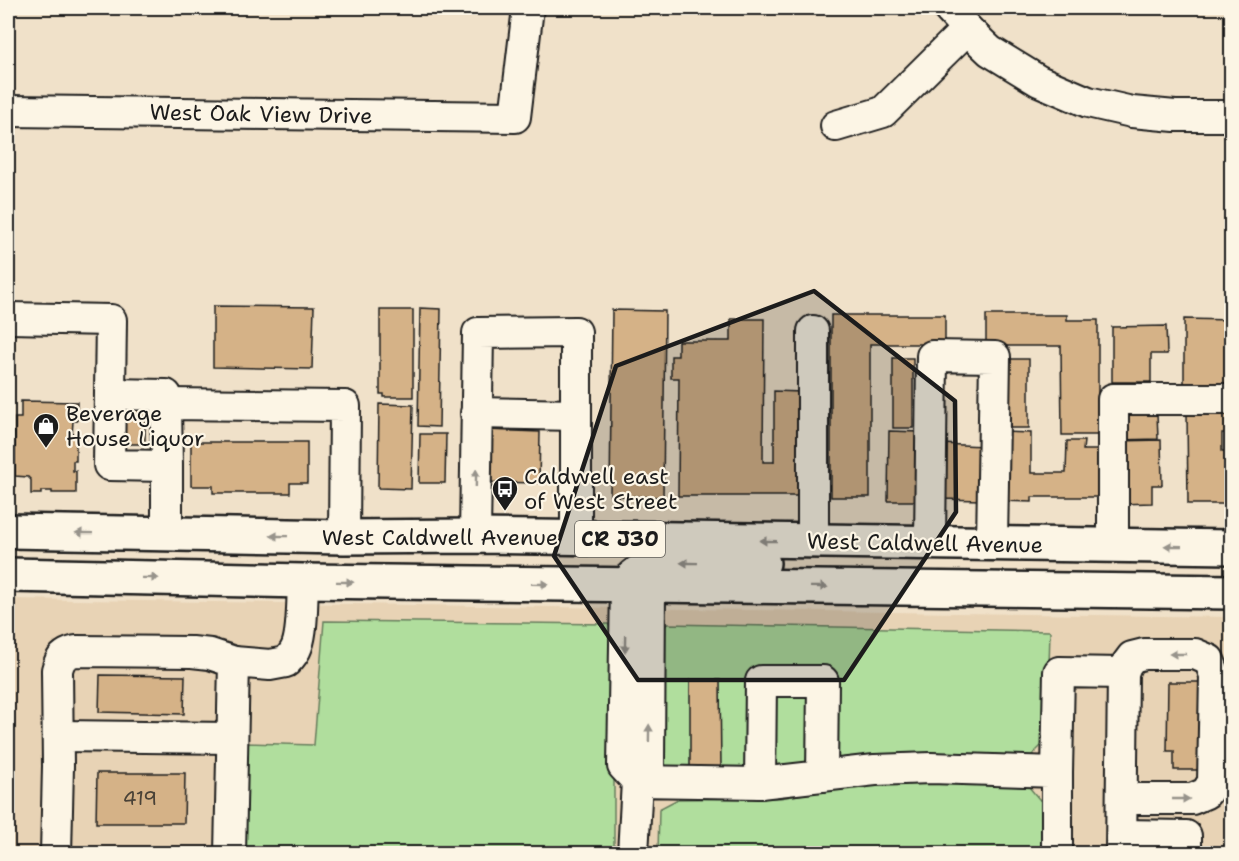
<svg xmlns="http://www.w3.org/2000/svg" width="1239" height="861" viewBox="0 0 1239 861" font-family="'Shantell Sans',sans-serif">
<style>
.built{fill:#e8d3b5}
.green{fill:#b0de9d;stroke:#667d5c;stroke-width:1.5}
.building{fill:#d5b287;stroke:#1c1c1c;stroke-width:1.5}
.lines{fill:none;stroke-linecap:round;stroke-linejoin:round}
.minor-casing{stroke:#1c1c1c;stroke-width:34}
.major-casing{stroke:#1c1c1c;stroke-width:38}
.minor{stroke:#fcf5e5;stroke-width:30}
.major{stroke:#fcf5e5;stroke-width:33}
.oneway{fill:#97938b}
.marked{fill:#1c1c1c;fill-opacity:0.2;stroke:#1c1c1c;stroke-width:4.5;stroke-linejoin:round}
.labels{text-anchor:middle;dominant-baseline:central;stroke-width:4.5;stroke-linejoin:round;paint-order:stroke}
.number-label{font-size:20px;fill:#4a4237}
.shield{fill:#fcf5e5;stroke:#5f5d58;stroke-width:1.5}
.shield-label{font-size:21px;font-weight:bold;fill:#1c1c1c}
.street-label{font-size:22px;fill:#1c1c1c;stroke:#fcf5e5}
.poi-label{font-size:22px;fill:#1c1c1c;stroke:#fcf5e5;text-anchor:start}
</style>
<rect width="100%" height="100%" fill="#f0e1c9"/>
<filter id="ink" filterUnits="userSpaceOnUse"><feTurbulence type="fractalNoise" baseFrequency=".0167" numOctaves="2"/><feDisplacementMap in="SourceGraphic" scale="12" xChannelSelector="R" yChannelSelector="G"/><feConvolveMatrix kernelMatrix="1 2 1 2 8 2 1 2 1" color-interpolation-filters="sRGB"/></filter>
<g filter="url(#ink)">
<path class="built" d="M11,599L1231,617V853L8,854V681Z"/>
<g class="green">
<path d="M324,621L608,624L614,635V853L244,854L245,743L314,745Z"/>
<path d="M667,624L1050,631L1047,740L1026,761L782,774L662,769L661,635Z"/>
<path d="M883,781L1029,787L1044,805L1043,853L658,854L659,809L678,799L780,798Z"/>
</g>
<g class="building">
<path d="M213,306L314,307L312,369L213,367Z"/>
<path d="M420,308L441,309L439,427L418,426Z"/>
<path d="M380,310H413V397H384V394H380Z"/>
<path d="M612,310L665,311L663,497L610,496Z"/>
<path d="M831,315H945V344H870V497H831Z"/>
<path d="M986,315H1067V320H1098V435H1062L1061,346H986Z"/>
<path d="M731,319H764L763,462H774V391L801,392L800,496H678L679,378H671V356H678V341H731Z"/>
<path d="M1184,319L1232,320V383H1184Z"/>
<path d="M1166,326L1167,354H1151V382H1112V327Z"/>
<rect x="893" y="358" width="20" height="70"/>
<rect x="1010" y="359" width="19" height="69"/>
<path d="M21,401L77,402V421H73L72,436H76V461H73V471H76V493H52V491H41V494H31V480L28,477L15,476V418H21Z"/>
<path d="M379,404L413,405L411,489L378,488Z"/>
<path d="M118,405H145V444H117Z"/>
<path d="M1232,412V433H1222V451H1232V488H1228V504H1188L1187,413Z"/>
<path d="M1157,413L1158,439L1118,440V414Z"/>
<path d="M486,430L540,432L539,483L485,482Z"/>
<path d="M889,431L919,432L918,501H888Z"/>
<path d="M1001,432L1031,433V473H1066L1067,441H1084L1083,450H1098L1097,497H1032V502L1000,501Z"/>
<path d="M420,434H446L445,483H419Z"/>
<path d="M1161,440L1162,485H1152V503L1119,504L1118,441Z"/>
<path d="M191,442H307V483H290V493H213V486H191Z"/>
<path d="M941,444L983,446L981,500L940,499Z"/>
<path d="M100,675L185,676L184,714L99,712Z"/>
<path d="M690,680H720L721,768H690Z"/>
<path d="M1168,682H1204V770H1174V751H1167Z"/>
<path d="M97,773H185L184,823H96Z"/>
</g>
<g class="lines">
<g class="minor-casing">
<g id="minor">
<path d="M948,8L967,29L990,51L1039,81L1088,102L1132,112L1175,116H1232"/>
<path d="M8,111L515,117L528,8"/>
<path d="M836,126L883,112L967,29"/>
<path d="M8,318L111,320L109,465L167,466V534"/>
<path d="M813,331V541"/>
<path d="M110,394L166,395V404"/>
<path d="M476,413L576,415"/>
<path d="M167,466L166,404L345,406L344,537"/>
<path d="M475,536L478,333L576,332V538"/>
<path d="M930,543L932,356L995,357L992,543"/>
<path d="M1113,546V399H1232"/>
<path d="M626,585L623,766L637,781L649,767L650,585"/>
<path d="M234,662L270,665L286,662C291,657 295,652 297,646C303,630 302,599 303,581"/>
<path d="M58,736L231,738"/>
<path d="M1057,772L1059,672L1123,673"/>
<path d="M760,783L761,681H823L822,776"/>
<path d="M1122,835L1186,836V854"/>
<path d="M56,854L58,766L57,670C60,658 64,654 76,651L192,652L210,654L234,662L230,854"/>
<path d="M633,854L637,781L760,783L875,770L931,768L1057,772V854"/>
<path d="M1121,854L1123,673L1126,665L1132,657L1144,654H1195L1209,660L1215,675L1213,782L1206,793L1192,799H1122"/>
</g>
</g>
<g class="major-casing">
<g id="major">
<path d="M8,531L344,537L475,536L1232,547"/>
<path d="M8,575L303,581L1232,592"/>
<path d="M633,577L643,569L659,563H763"/>
</g>
</g>
<use href="#minor" class="minor"/>
<use href="#major" class="major"/>
</g>
<defs><path id="oneway-solid" d="M-6-.8H1V-3.2L6.5 0L1 3.2V.8H-6Z" transform="scale(1.5)"/></defs>
<g class="oneway">
<use href="#oneway-solid" transform="translate(476 478) rotate(-89)"/>
<use href="#oneway-solid" transform="translate(84 533) rotate(-179)"/>
<use href="#oneway-solid" transform="translate(279 536) rotate(-179)"/>
<use href="#oneway-solid" transform="translate(768 541) rotate(-179)"/>
<use href="#oneway-solid" transform="translate(1173 546) rotate(-179)"/>
<use href="#oneway-solid" transform="translate(689 563) rotate(-179)"/>
<use href="#oneway-solid" transform="translate(150 578) rotate(1)"/>
<use href="#oneway-solid" transform="translate(345 582) rotate(1)"/>
<use href="#oneway-solid" transform="translate(540 584) rotate(1)"/>
<use href="#oneway-solid" transform="translate(819 587) rotate(1)"/>
<use href="#oneway-solid" transform="translate(625 644) rotate(91)"/>
<use href="#oneway-solid" transform="translate(1178 654) rotate(180)"/>
<use href="#oneway-solid" transform="translate(649 733) rotate(-89)"/>
<use href="#oneway-solid" transform="translate(1181 799)"/>
</g>
</g>
<path class="marked" d="M814,291L955,401L956,512L844,680H638L554,556L616,366Z"/>
<defs>
<g id="shop-pin" transform="scale(1.35)"><path d="M0 17L-7.5 6A9.5 9.5 0 1 1 7.5 6Z" fill="#1c1c1c" stroke="#fcf5e5"/><path d="M-5-2.5h2.3a2.7 3.5 0 0 1 5.4 0H5L5.5 6h-11ZM-1.5-2.5h3a1.5 2.3 0 0 0-3 0Z" fill="#fff"/></g>
<g id="bus-pin" transform="scale(1.35)"><path d="M0 17L-7.5 6A9.5 9.5 0 1 1 7.5 6Z" fill="#1c1c1c" stroke="#fcf5e5"/><path d="M-5-6H5V4H4V6H2V4H-2V6H-4V4H-5ZM-3.5-4V0h7V-4ZM-3.5 1.2v1.5H-2V1.2ZM2 1.2v1.5H3.5V1.2Z" fill="#fff"/></g>
</defs>
<g fill-rule="evenodd">
<use href="#shop-pin" x="46" y="426"/>
<use href="#bus-pin" x="505" y="489"/>
</g>
<g class="labels">
<g class="number-label">
<text x="140" y="798">419</text>
</g>
<rect class="shield" x="575" y="521" width="90" height="36" rx="4.5"/>
<g class="shield-label">
<text x="620" y="539">CR J30</text>
</g>
<g class="street-label">
<text transform="translate(261 114) rotate(1)">West Oak View Drive</text>
<text x="440" y="537">West Caldwell Avenue</text>
<text transform="translate(925 543) rotate(1)">West Caldwell Avenue</text>
</g>
<g class="poi-label">
<text x="66" y="413">Beverage<tspan x="66" dy="25">House Liquor</tspan></text>
<text x="524" y="476">Caldwell east<tspan x="524" dy="25">of West Street</tspan></text>
</g>
</g>
<rect width="1239" height="861" fill="none" stroke="#fcf5e5" stroke-width="30"/>
<rect x="15" y="15" width="1209" height="831" fill="none" stroke="#1c1c1c" stroke-width="2" filter="url(#ink)"/>
</svg>
